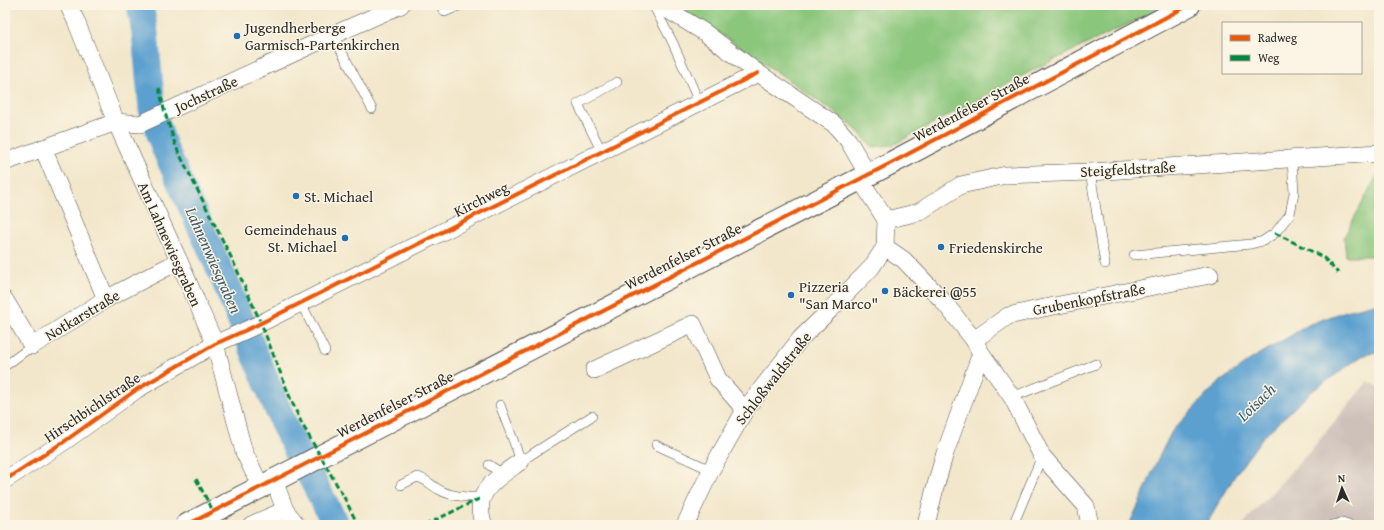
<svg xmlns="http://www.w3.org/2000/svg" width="1384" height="530" viewBox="0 0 1384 530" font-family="'Gentium Book Plus',serif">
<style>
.industrial{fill:#cec1ba}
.green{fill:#8ac67b;stroke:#5a7853}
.water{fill:#5ba0d0;stroke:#43667e}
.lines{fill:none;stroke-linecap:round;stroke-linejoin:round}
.river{stroke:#5ba0d0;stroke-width:27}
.service-casing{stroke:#494743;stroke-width:10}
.minor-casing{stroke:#494743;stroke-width:18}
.tertiary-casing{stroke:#494743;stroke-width:24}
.service{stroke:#fff;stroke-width:9}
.minor{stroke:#fff;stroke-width:17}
.tertiary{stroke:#fff;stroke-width:22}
.quiet{stroke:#00873e;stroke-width:3;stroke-dasharray:6 3;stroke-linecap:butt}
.cycleway-casing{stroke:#fcf5e5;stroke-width:6}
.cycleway{stroke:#e8590c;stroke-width:4}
.poi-dot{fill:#1f6fb2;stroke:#fcf5e5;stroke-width:1.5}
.labels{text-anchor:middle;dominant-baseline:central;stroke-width:3;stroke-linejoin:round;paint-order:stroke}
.poi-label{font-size:15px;fill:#2b2b2b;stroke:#fcf5e5;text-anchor:start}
.street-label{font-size:15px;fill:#2b2b2b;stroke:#fcf5e5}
.water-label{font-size:16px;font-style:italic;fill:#3e5a6d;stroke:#fcf5e5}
</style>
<rect width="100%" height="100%" fill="#fcf5e5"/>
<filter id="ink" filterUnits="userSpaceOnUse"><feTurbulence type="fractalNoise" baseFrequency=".025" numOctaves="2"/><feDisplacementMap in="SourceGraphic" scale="8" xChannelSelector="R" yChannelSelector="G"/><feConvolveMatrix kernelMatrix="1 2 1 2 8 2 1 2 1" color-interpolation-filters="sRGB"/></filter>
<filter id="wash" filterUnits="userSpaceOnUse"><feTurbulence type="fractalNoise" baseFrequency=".012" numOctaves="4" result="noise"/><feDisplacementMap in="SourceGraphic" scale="16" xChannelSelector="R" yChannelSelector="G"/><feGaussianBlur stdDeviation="0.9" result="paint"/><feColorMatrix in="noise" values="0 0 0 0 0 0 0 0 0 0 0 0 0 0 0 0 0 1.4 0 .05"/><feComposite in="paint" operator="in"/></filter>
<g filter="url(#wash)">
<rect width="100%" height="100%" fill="#f2e7cb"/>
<path class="industrial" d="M1368,381L1379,387V525H1242L1311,450Z"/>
<g class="green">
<path d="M674,5H1168L1037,68L893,145L872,147L851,124L748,52Z"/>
<path d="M1379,172V256H1346L1344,237Z"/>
</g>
<path class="water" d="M1379,303V351L1362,356L1311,392L1262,438L1236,474L1206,525H1129L1143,495L1155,465L1172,431L1217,384L1250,360L1310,324L1346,311Z"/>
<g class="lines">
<path class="river" d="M140,5L145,33L152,109L164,147L224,279L285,427L336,525"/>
</g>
</g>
<g filter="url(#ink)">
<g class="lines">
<g class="service-casing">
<g id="service">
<path d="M440,5L445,12L461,5"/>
<path d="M653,5L672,41L699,102"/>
<path d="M333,35L372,109"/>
<path d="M602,152L578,104L617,82"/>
<path d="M1090,172L1105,264"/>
<path d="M1134,255L1251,244L1263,241L1275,233L1290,214L1294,193L1292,159"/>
<path d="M301,303L325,351"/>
<path d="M5,366L32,346"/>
<path d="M1012,397L1096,364"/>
<path d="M500,405L521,461L592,416"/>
<path d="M656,445L711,470"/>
<path d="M489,465L503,474"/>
<path d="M401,485L417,477C426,479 431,485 438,489C451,497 467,497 481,498"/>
<path d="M1013,525L1042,456"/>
<path d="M1332,525L1342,523L1348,525"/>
</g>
</g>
<g class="minor-casing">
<g id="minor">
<path d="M68,5L76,21L116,122L179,261L215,344L244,452L261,487"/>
<path d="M660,5L704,32L758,73L834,124L848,140L868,175"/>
<path d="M43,148L106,299"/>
<path d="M5,162L116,122L140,124L333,35L401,5"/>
<path d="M860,179L886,220L885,247"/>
<path d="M886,220L919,212L961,185L1006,175L1090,172L1379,153"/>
<path d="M885,247L904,260L943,301L974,340L981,353L1012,397L1042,456L1086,506L1090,525"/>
<path d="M5,300L32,346L106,299L179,261"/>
<path d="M974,340L1008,316L1039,309L1210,275"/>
<path d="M594,370L693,324L718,379L745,410"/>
<path d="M5,480L65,441L136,390L215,344L255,326L758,73"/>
<path d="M274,480L285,510L297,525"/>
<path d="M251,525L285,510"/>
<path d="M484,525C470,492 498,478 521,461"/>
<path d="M685,525L711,470L745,410L801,338L830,310L871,268L885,247"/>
<path d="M926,525L935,488L945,453L981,353"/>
</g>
</g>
<g class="tertiary-casing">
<path id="tertiary" d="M187,525L895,161L1189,5"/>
</g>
<use href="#service" class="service"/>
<use href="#minor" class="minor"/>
<use href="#tertiary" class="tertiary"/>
<g class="quiet">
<path d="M159,88L165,113L176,147L233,261L261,323L291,400L302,424L345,499L358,525"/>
<path d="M1275,233L1323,257L1338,273"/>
<path d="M196,479L213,511"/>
<path d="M425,525L481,498"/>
</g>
<g class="cycleway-casing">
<g id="cycleway">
<path d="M5,480L65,441L136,390L215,344L255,326L758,73"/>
<path d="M187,525L895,161L1189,5"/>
</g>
</g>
<use href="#cycleway" class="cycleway"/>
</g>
</g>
<g class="poi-dot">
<circle cx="237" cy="36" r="4"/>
<circle cx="296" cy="196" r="4"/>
<circle cx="345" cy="238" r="4"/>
<circle cx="941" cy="247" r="4"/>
<circle cx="885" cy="291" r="4"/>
<circle cx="791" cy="295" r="4"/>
</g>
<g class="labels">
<g class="poi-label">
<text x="245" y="27">Jugendherberge<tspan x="245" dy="17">Garmisch-Partenkirchen</tspan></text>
<text x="304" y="196">St. Michael</text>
<text x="337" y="229" text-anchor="end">Gemeindehaus<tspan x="337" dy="17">St. Michael</tspan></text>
<text x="949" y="247">Friedenskirche</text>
<text x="799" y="286">Pizzeria<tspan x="799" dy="17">"San Marco"</tspan></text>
<text x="893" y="291">Bäckerei @55</text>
</g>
<g class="street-label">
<text transform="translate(206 94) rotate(-25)">Jochstraße</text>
<text transform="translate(971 107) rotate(-28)">Werdenfelser Straße</text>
<text transform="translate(1128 169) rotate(-3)">Steigfeldstraße</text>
<text transform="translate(481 199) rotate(-27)">Kirchweg</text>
<text transform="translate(170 244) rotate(66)">Am Lahnewiesgraben</text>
<text transform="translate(683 256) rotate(-27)">Werdenfelser Straße</text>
<text transform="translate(1089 299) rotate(-11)">Grubenkopfstraße</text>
<text transform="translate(82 315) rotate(-31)">Notkarstraße</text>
<text transform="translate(773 378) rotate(-52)">Schloßwaldstraße</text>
<text transform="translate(395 404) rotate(-27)">Werdenfelser Straße</text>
<text transform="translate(92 407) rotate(-34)">Hirschbichlstraße</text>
</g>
<g class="water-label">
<text transform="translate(214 260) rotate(66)">Lahnenwiesgraben</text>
<text transform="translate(1256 402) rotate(-44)">Loisach</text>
</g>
</g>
<rect width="1384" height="530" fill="none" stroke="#fcf5e5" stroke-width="20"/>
<rect x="1222" y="22" width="140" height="52" fill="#fcf5e5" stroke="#a8a49b"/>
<rect x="1230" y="35" width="20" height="6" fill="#e8590c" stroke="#a8a49b"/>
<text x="1258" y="42" font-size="12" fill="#2b2b2b">Radweg</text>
<rect x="1230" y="55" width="20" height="6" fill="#00873e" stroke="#a8a49b"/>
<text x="1258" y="62" font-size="12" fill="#2b2b2b">Weg</text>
<g transform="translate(1342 488) rotate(357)" stroke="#fcf5e5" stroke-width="3" paint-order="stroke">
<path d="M0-3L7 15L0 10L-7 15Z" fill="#2b2b2b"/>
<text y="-6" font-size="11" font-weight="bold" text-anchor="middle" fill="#2b2b2b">N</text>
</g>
</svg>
